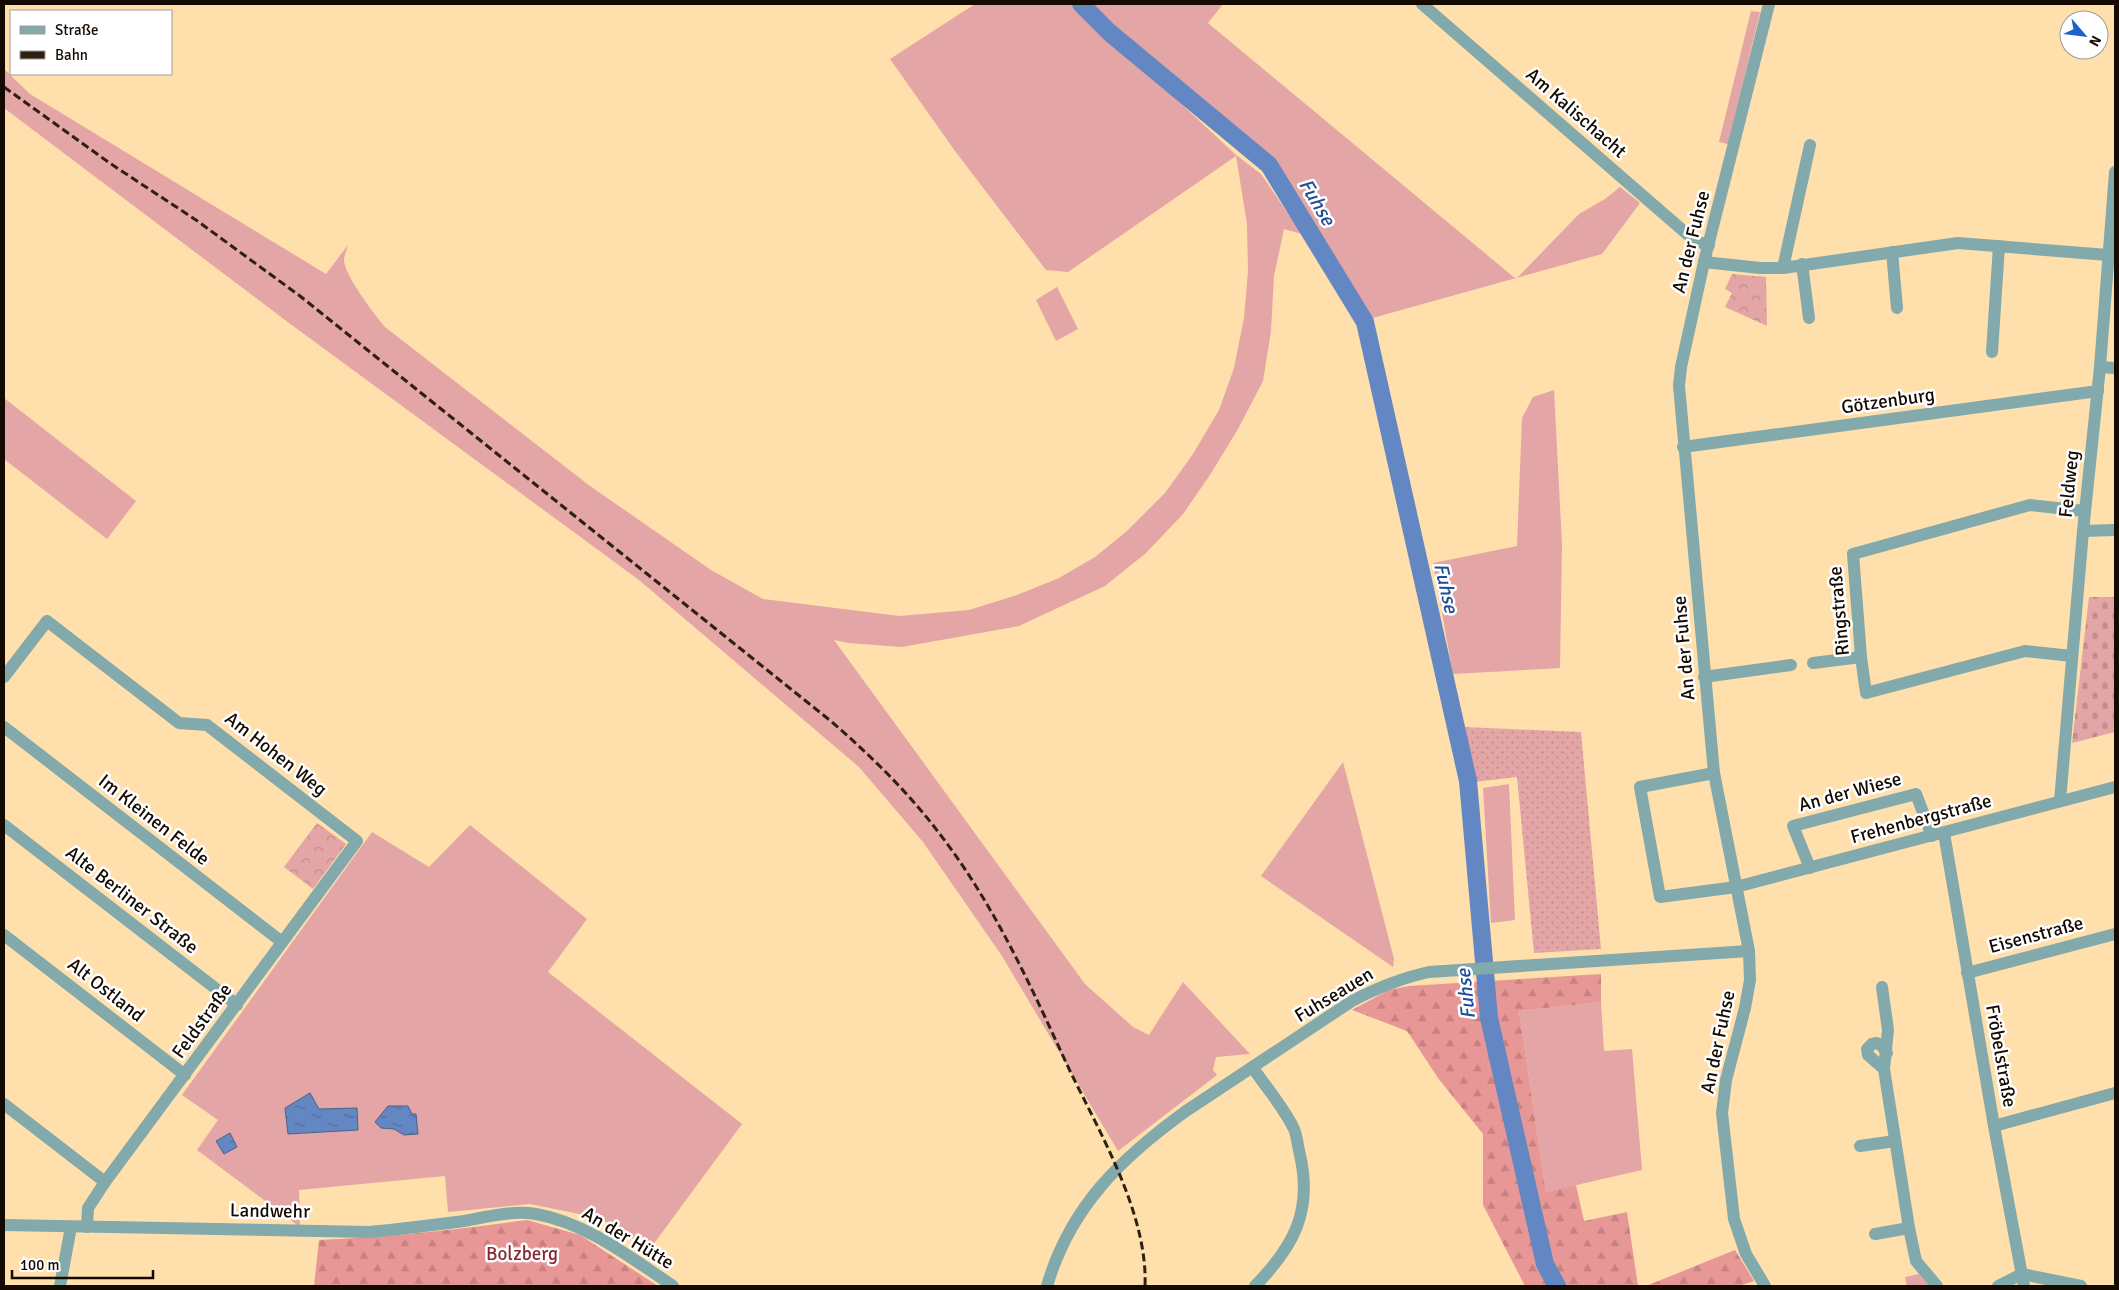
<svg xmlns="http://www.w3.org/2000/svg" width="2119" height="1290" viewBox="0 0 2119 1290" font-family="Signika,sans-serif">
<style>
.grass{fill:#e3a5a5}
.forest{fill:url(#forest-firs)}
.cemetery{fill:url(#cemetery-stones)}
.park{fill:url(#park-crowns)}
.garden{fill:url(#garden-dots)}
.water{fill:url(#water-ripples);stroke:#4c6288}
.lines{fill:none;stroke-linecap:round;stroke-linejoin:round}
.river{stroke:#6387c2;stroke-width:18}
.minor{stroke:#82a9ab;stroke-width:12}
.rail{stroke:#2e2112;stroke-width:3;stroke-dasharray:8 4;stroke-linecap:butt}
.labels{text-anchor:middle;dominant-baseline:central;stroke-width:5;stroke-linejoin:round;paint-order:stroke}
.street-label{font-size:19px;fill:#150a00;stroke:#fff}
.park-label{font-size:19px;fill:#862830;stroke:#fff}
.water-label{font-size:20px;font-style:italic;fill:#204d95;stroke:#fff}
</style>
<defs>
<pattern id="forest-firs" width="22" height="20" patternUnits="userSpaceOnUse" patternTransform="scale(1.25)"><rect width="22" height="20" fill="#e89797"/><path d="M5 1l3.5 6h-7zM16 11l3.5 6h-7z" fill="#c68180"/></pattern>
<pattern id="cemetery-stones" width="16" height="16" patternUnits="userSpaceOnUse" patternTransform="scale(1.25)"><rect width="16" height="16" fill="#e3a5a5"/><path d="M2 7V4a2 2 0 0 1 4 0v3zM10 15v-3a2 2 0 0 1 4 0v3z" fill="#c28d8c"/></pattern>
<pattern id="park-crowns" width="20" height="18" patternUnits="userSpaceOnUse" patternTransform="scale(1.25)"><rect width="20" height="18" fill="#e3a5a5"/><path d="M2 6a3 3 0 1 1 6 0M12 15a3 3 0 1 1 6 0" fill="none" stroke="#c28d8c"/></pattern>
<pattern id="garden-dots" width="8" height="8" patternUnits="userSpaceOnUse" patternTransform="scale(1.25)"><rect width="8" height="8" fill="#e3a5a5"/><path d="M2 2h.1M6 6h.1" fill="none" stroke="#c28d8c" stroke-width="1.8" stroke-linecap="round"/></pattern>
<pattern id="water-ripples" width="26" height="14" patternUnits="userSpaceOnUse" patternTransform="scale(1.25)"><rect width="26" height="14" fill="#6387c2"/><path d="M2 4q2-2 4 0t4 0M15 11q2-2 4 0t4 0" fill="none" stroke="#506d9b"/></pattern>
</defs>
<rect width="100%" height="100%" fill="#ffdfab"/>
<g class="grass">
<path d="M975,4H1074L1236,155L1261,174L1302,234L1284,229L1274,276L1271,331L1263,381L1238,429L1210,475L1183,514L1146,553L1105,586L1019,626L902,647L848,643L834,640L1085,984L1133,1027L1149,1035L1183,982L1250,1054L1216,1057L1213,1070L1217,1075L1118,1151L1002,956L923,842L859,767L639,580L289,323L4,108V69L30,94L326,274L348,245C347,249 344,255 344,260C344,275 375,315 385,327L590,486L711,570L763,599L899,616L969,610L1017,595L1059,578L1095,557L1127,531L1165,493L1193,454L1219,410L1234,368L1244,318L1248,271L1247,224L1236,156L1068,272L1046,270L955,151L890,59Z"/>
<path d="M1088,4H1223L1208,23L1516,279L1579,214L1605,199L1620,187L1640,203L1602,254L1369,319L1272,163L1113,29Z"/>
<path d="M1751,11L1760,12L1728,144L1719,142Z"/>
<path d="M1057,287L1078,329L1056,341L1036,300Z"/>
<path d="M1554,390L1562,544L1560,668L1453,674L1433,563L1517,546L1522,418L1533,397Z"/>
<path d="M4,398L136,501L107,539L4,459Z"/>
<path d="M1343,762L1394,959L1393,967L1261,876Z"/>
<path d="M1509,784L1515,920L1491,923L1483,788Z"/>
<path d="M470,825L587,919L548,972L742,1124L650,1249L599,1218L530,1204L448,1212L445,1176L299,1190L300,1227L197,1150L218,1120L182,1095L372,832L429,867Z"/>
<path d="M1601,1002L1604,1051L1632,1049L1642,1170L1546,1192L1519,1011Z"/>
<path d="M1919,1274L1929,1286H1907L1905,1277Z"/>
</g>
<g class="forest">
<path d="M1601,974V1002L1519,1011L1546,1192L1576,1185L1584,1221L1627,1212L1638,1286H1525L1483,1205V1134L1438,1078L1407,1031L1352,1010L1389,990L1409,986Z"/>
<path d="M527,1220L580,1235L658,1286H314L319,1240C390,1237 456,1230 527,1220Z"/>
<path d="M1735,1250L1754,1281L1739,1286H1646Z"/>
</g>
<path class="cemetery" d="M2089,597H2115V732L2072,743Z"/>
<g class="park">
<path d="M1732,274L1766,277L1767,326L1725,307L1732,293L1725,289Z"/>
<path d="M317,823L346,844L313,889L284,867Z"/>
</g>
<path class="garden" d="M1464,727L1581,732L1601,949L1534,953L1517,777L1474,782Z"/>
<g class="water">
<path d="M310,1093L319,1109L357,1108L358,1130L288,1134L285,1108Z"/>
<path d="M388,1106H408L412,1114H416L418,1134L404,1135L394,1129L381,1128L375,1122Z"/>
<path d="M230,1133L237,1147L224,1154L216,1141Z"/>
</g>
<g class="lines">
<path class="river" d="M1081,4L1109,32L1269,165L1365,322L1468,781L1489,1018L1545,1264L1557,1286"/>
<g class="minor">
<path d="M1422,4L1695,241L1709,245"/>
<path d="M1892,252L1897,308"/>
<path d="M1704,262L1760,268H1783L1958,243L2108,255"/>
<path d="M1802,264L1809,318"/>
<path d="M1783,268L1810,145"/>
<path d="M1992,352L1999,246"/>
<path d="M2100,367L2115,368"/>
<path d="M1683,447L2098,391"/>
<path d="M2083,531L2115,530"/>
<path d="M2072,656L2025,651L1866,693L1861,657L1853,554L2030,505L2085,511"/>
<path d="M1813,663L1861,657"/>
<path d="M4,677L47,621L179,723L207,725L357,841L105,1182L88,1208L87,1227"/>
<path d="M1704,677L1791,665"/>
<path d="M4,727L282,942"/>
<path d="M1714,773L1640,787L1660,897L1736,887L2115,787"/>
<path d="M2060,801L2083,531L2100,367L2115,172"/>
<path d="M4,825L237,1005"/>
<path d="M1944,833L1994,1126L2024,1286"/>
<path d="M1810,868L1793,826L1916,794L1932,836"/>
<path d="M4,935L185,1075"/>
<path d="M1967,973L2115,934"/>
<path d="M1882,987L1888,1030L1884,1069L1909,1228L1916,1261L1937,1286"/>
<path d="M1253,1068C1266,1087 1284,1108 1294,1129C1297,1136 1298,1147 1300,1155C1313,1212 1293,1247 1255,1286"/>
<path d="M1884,1069L1868,1055L1867,1049L1872,1044L1877,1043L1881,1045L1887,1053"/>
<path d="M4,1104L105,1182"/>
<path d="M1994,1126L2115,1093"/>
<path d="M1860,1146L1895,1141"/>
<path d="M4,1225L369,1232C401,1229 432,1225 464,1221C486,1217 513,1210 536,1214C587,1223 631,1258 673,1286"/>
<path d="M1875,1234L1909,1228"/>
<path d="M60,1286L71,1227"/>
<path d="M1047,1286C1070,1207 1121,1158 1186,1111L1352,1001C1377,988 1401,978 1429,972L1749,951"/>
<path d="M1765,1286L1746,1254L1734,1219L1722,1113L1726,1080L1745,1008L1750,980L1749,951L1714,773L1679,386L1681,367L1704,262L1769,4"/>
<path d="M1998,1286L2022,1274L2081,1286"/>
</g>
<path class="rail" d="M4,87L111,164L196,220L300,296L832,722C871,756 908,792 939,833C995,905 1032,989 1070,1071C1100,1133 1148,1215 1145,1286"/>
</g>
<g class="labels">
<g class="street-label">
<text transform="translate(1576 113) rotate(41)">Am Kalischacht</text>
<text transform="translate(1691 242) rotate(-76)">An der Fuhse</text>
<text transform="translate(1888 401) rotate(-8)">Götzenburg</text>
<text transform="translate(2069 484) rotate(-84)">Feldweg</text>
<text transform="translate(1839 611) rotate(-95)">Ringstraße</text>
<text transform="translate(1684 648) rotate(-95)">An der Fuhse</text>
<text transform="translate(276 754) rotate(38)">Am Hohen Weg</text>
<text transform="translate(1850 792) rotate(-15)">An der Wiese</text>
<text transform="translate(1921 819) rotate(-15)">Frehenbergstraße</text>
<text transform="translate(154 820) rotate(38)">Im Kleinen Felde</text>
<text transform="translate(132 900) rotate(38)">Alte Berliner Straße</text>
<text transform="translate(2036 935) rotate(-15)">Eisenstraße</text>
<text transform="translate(106 990) rotate(38)">Alt Ostland</text>
<text transform="translate(1334 995) rotate(-31)">Fuhseauen</text>
<text transform="translate(202 1021) rotate(-54)">Feldstraße</text>
<text transform="translate(1718 1042) rotate(-78)">An der Fuhse</text>
<text transform="translate(2001 1056) rotate(80)">Fröbelstraße</text>
<text transform="translate(270 1211) rotate(1)">Landwehr</text>
<text transform="translate(628 1238) rotate(31)">An der Hütte</text>
</g>
<g class="park-label">
<text x="522" y="1254">Bolzberg</text>
</g>
<g class="water-label">
<text transform="translate(1317 202) rotate(59)">Fuhse</text>
<text transform="translate(1446 588) rotate(77)">Fuhse</text>
<text transform="translate(1466 994) rotate(-96)">Fuhse</text>
</g>
</g>
<rect width="2119" height="1290" fill="none" stroke="#150a00" stroke-width="10"/>
<rect x="10" y="10" width="162" height="65" fill="#ffffff" stroke="#a19d99"/>
<rect x="20" y="26" width="25" height="8" fill="#82a9ab" stroke="#a19d99"/>
<text x="55" y="35" font-size="15" fill="#150a00">Straße</text>
<rect x="20" y="51" width="25" height="8" fill="#2e2112" stroke="#a19d99"/>
<text x="55" y="60" font-size="15" fill="#150a00">Bahn</text>
<g transform="translate(2084 35) rotate(118)"><circle r="24" fill="#ffffff" stroke="#a19d99"/>
<path d="M0-4L9 19L0 12L-9 19Z" fill="#1b61cc"/>
<text y="-8" font-size="14" font-weight="bold" text-anchor="middle" fill="#150a00">N</text>
</g>
<path d="M12 1270v8h141v-8" fill="none" stroke="#150a00" stroke-width="2.5"/>
<text x="20" y="1270" font-size="15" fill="#150a00" stroke="#ffffff" stroke-width="4" paint-order="stroke">100 m</text>
</svg>
